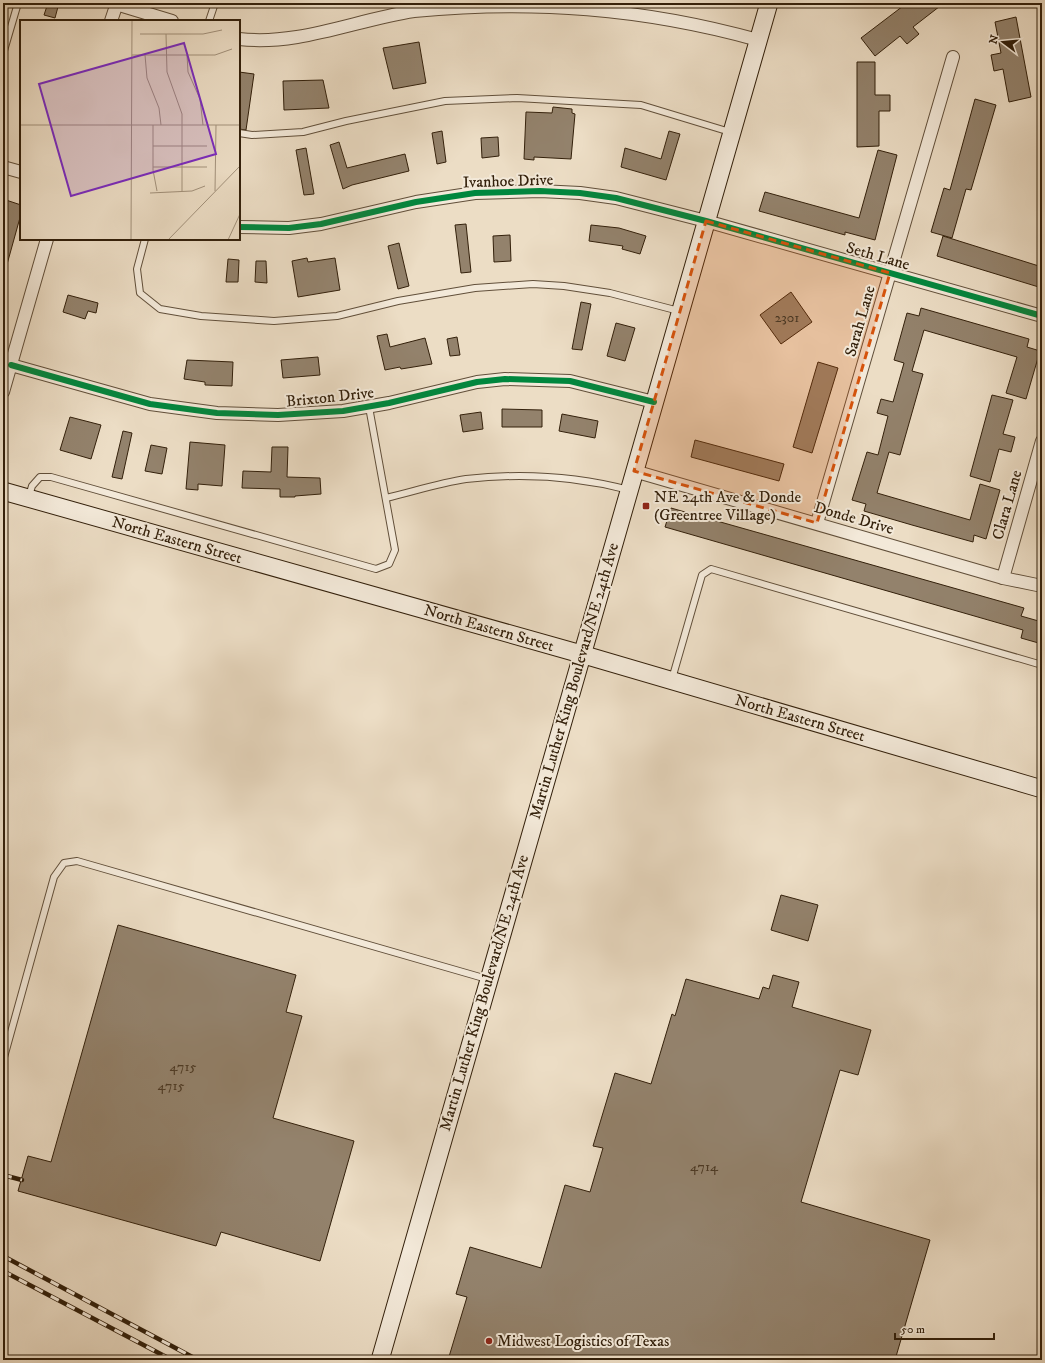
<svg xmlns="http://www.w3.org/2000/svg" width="1045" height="1363" viewBox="0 0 1045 1363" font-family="'IM FELL DW Pica',serif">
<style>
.building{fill:#93826c;stroke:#33200b}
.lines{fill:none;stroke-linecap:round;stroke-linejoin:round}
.lane-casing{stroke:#614f3a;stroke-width:8}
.street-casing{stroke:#614f3a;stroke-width:14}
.secondary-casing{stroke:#33200b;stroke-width:19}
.lane{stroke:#f3e9d9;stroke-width:6}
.street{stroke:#f3e9d9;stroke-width:12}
.secondary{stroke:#f3e9d9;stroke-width:17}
.rail-casing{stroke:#33200b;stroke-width:4.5}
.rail{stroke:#f3e9d9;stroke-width:3;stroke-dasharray:9;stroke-linecap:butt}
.cycleway-casing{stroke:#f3e9d9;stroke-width:8}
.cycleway{stroke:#00873e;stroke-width:6}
.marked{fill:#d6530c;fill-opacity:0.2;stroke:#d6530c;stroke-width:3;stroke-dasharray:8 5;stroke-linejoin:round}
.poi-dot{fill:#8f2418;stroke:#f3e9d9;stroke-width:1.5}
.labels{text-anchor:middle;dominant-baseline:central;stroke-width:4;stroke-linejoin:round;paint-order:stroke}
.number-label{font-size:14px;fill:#4b3823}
.street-label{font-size:16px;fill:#33200b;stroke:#f3e9d9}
.poi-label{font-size:16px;fill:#33200b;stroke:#f3e9d9;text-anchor:start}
.inset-road{fill:none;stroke:#a2917b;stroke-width:1}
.view{fill:#7b2cbf;fill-opacity:0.15;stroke:#7b2cbf;stroke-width:2}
.inset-edge{fill:none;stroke:#33200b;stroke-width:2}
</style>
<rect width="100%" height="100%" fill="#ecddc5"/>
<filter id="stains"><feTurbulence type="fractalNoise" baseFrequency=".005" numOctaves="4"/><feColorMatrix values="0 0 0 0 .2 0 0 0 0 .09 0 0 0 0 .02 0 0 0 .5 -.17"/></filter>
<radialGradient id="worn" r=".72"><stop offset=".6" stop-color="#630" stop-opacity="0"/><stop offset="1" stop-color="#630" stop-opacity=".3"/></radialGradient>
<g class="building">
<path d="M48,3H59L55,18L44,15Z"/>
<path d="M907,3H944L913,27L919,34L907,44L900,36L875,56L861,38Z"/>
<path d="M1016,17L1031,97L1009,102L1003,69L994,71L991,55L1001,53L995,22Z"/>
<path d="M419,42L426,83L393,89L383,48Z"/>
<path d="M857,62H875V95H890V111H879V146L857,147Z"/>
<path d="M239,72L254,74L246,130L239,129Z"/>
<path d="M323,80L329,108L284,110L283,81Z"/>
<path d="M975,99L996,105L971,190L966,189L952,238L931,232L944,188L950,190Z"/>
<path d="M553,107L572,109V113L575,114L571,159L534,157V160L524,159L526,112L552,113Z"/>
<path d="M442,131L446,162L437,164L432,133Z"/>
<path d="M669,131L680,134L666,180L621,167L625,148L661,159Z"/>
<path d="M498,137L499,156L482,158L481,138Z"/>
<path d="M339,142L347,168L405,154L409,171L352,185L343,189L330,145Z"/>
<path d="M306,148L314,194L304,195L296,150Z"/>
<path d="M878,150L897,155L875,240L845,232V235L759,211L765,192L859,218Z"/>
<path d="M3,199L21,205V214L6,268L3,267Z"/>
<path d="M466,224L471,272L461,273L455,225Z"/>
<path d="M591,225L619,228L646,236L640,254L622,249L623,246L589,241Z"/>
<path d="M510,235L511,261L494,262L493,236Z"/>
<path d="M943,236L1042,267V288L937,256Z"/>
<path d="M399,243L409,286L398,289L388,246Z"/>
<path d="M307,258L308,262L335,258L340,290L298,297L292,261Z"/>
<path d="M228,259L239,260L238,282H226Z"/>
<path d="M256,261H266L267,283L255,282Z"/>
<path d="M791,292L812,322L781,344L760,315Z"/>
<path d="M68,295L98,303L96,313L88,311L85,319L63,312Z"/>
<path d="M581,302L591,304L582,350L572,349Z"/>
<path d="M921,308L1029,339L1027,347L1040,351L1026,399L1006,393L1017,357L924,330L912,371L923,374L900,455L889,452L877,493L970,520L980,484L1000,490L986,539L974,535L973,542L912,525L864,511L866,504L852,500L867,452L878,455L888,416L877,413L881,399L893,402L904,363L894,360L907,313L919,316Z"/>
<path d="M616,323L635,328L625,361L607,356Z"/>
<path d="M387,334L390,347L425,338L432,364L401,369L400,367L385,370L377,336Z"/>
<path d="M457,337L460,355L450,356L447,339Z"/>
<path d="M318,357L320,375L283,378L281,360Z"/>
<path d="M187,360L233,362L232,386L205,385V382L184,379Z"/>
<path d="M818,362L838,368L812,453L793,447Z"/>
<path d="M992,395L1013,400L1003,434L1015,437L1011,452L999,449L990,482L970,476Z"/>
<path d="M502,409L542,410V427H502Z"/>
<path d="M481,412L483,429L463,432L460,415Z"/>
<path d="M562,414L598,421L595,438L559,431Z"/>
<path d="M70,417L101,425L91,459L60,450Z"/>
<path d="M123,431L132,433L122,479L112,477Z"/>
<path d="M695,440L784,464L779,481L691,457Z"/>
<path d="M190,442L225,445L222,486L198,484V490L186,489Z"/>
<path d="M151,445L167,448L162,474L145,471Z"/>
<path d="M272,447H288L287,477L320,478L321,494L295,496V497H280V489L242,488L243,471L271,472Z"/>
<path d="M671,508L1024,608L1021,616L1042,622V644L1021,638L1023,630L665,527Z"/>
<path d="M781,895L818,905L808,941L771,930Z"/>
<path d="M118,925L296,975L286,1012L302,1016L273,1118L354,1141L320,1261L221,1232L216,1246L18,1191L28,1156L51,1162Z"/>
<path d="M773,975L799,982L792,1007L871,1030L858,1075L840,1070L801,1202L930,1240L895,1360H448L467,1297L456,1294L470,1247L541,1268L565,1185L590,1192L603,1148L593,1146L615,1073L651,1084L672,1014L675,1016L686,979L759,999L763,987L769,989Z"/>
</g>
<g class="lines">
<g class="lane-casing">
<g id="lane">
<path d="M209,21L215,3"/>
<path d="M3,54L18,3"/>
<path d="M239,133L252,135L303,132L346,121L445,101L517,98L641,105L730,132"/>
<path d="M145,239L137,269L140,293L160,309L201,316L274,321L337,316L398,301L475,288L533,284L564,286L610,293L679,311"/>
<path d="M29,496L32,486L40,477H51L376,569L389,564L395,550L369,407"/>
<path d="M386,498C412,492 439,483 466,479C520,473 576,476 629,490"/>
<path d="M672,679L702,575L711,569L1042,665"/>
<path d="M3,1061L54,877L64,863L77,861L487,979"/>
</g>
</g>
<g class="street-casing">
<g id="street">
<path d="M116,4L172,21"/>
<path d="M111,21L117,3"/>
<path d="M239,39C299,46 355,20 414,11C533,0 643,8 758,40"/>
<path d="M3,167L21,172"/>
<path d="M239,227L289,228L321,224L416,202L475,193L540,191L580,193L616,198L706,221L1042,316"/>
<path d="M11,365L150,404L217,413L278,415L343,411L389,403L477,382L505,379L570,381L654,402"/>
<path d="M3,392L47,239"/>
<path d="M634,471L1003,578L1042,586"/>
<path d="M817,523L953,57"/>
<path d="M1003,578L1042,441"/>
</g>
</g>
<g class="secondary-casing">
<g id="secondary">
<path d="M3,491L581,654L1042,789"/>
<path d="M380,1360L769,3"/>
</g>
</g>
<use href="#lane" class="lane"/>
<use href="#street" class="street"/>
<use href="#secondary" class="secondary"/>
<g class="rail-casing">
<g id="rail">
<path d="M3,1175L22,1180"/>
<path d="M3,1256L198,1360"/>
<path d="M3,1271L172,1360"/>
</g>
</g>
<use href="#rail" class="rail"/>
<g class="cycleway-casing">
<g id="cycleway">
<path d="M239,227L289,228L321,224L416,202L475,193L540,191L580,193L616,198L706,221L1042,316"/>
<path d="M11,365L150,404L217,413L278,415L343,411L389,403L477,382L505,379L570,381L654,402"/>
</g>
</g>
<use href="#cycleway" class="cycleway"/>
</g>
<path class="marked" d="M706,221L890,273L817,523L634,471Z"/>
<g class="poi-dot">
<rect x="642" y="502" width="8" height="8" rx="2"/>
<circle cx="489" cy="1341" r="4"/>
</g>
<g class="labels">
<g class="number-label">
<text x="787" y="318">2301</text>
<text x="183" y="1067">4715</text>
<text x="171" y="1086">4715</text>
<text x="704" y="1167">4714</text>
</g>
<g class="street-label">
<text transform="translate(508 181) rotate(-2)">Ivanhoe Drive</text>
<text transform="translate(878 256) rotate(16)">Seth Lane</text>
<text transform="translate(860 321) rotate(-74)">Sarah Lane</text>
<text transform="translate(330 397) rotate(-6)">Brixton Drive</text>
<text transform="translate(1007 505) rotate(-74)">Clara Lane</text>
<text transform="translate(854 518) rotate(16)">Donde Drive</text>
<text transform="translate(177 540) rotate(16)">North Eastern Street</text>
<text transform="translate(489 628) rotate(16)">North Eastern Street</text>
<text transform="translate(574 681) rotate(-74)">Martin Luther King Boulevard/NE 24th Ave</text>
<text transform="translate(800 718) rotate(16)">North Eastern Street</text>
<text transform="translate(484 993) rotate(-74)">Martin Luther King Boulevard/NE 24th Ave</text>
</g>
<g class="poi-label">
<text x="654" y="497">NE 24th Ave &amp; Donde<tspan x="654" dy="18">(Greentree Village)</tspan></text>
<text x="497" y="1341">Midwest Logistics of Texas</text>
</g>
</g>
<g transform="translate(20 20)">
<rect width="220" height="220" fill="#ecddc5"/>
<path class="inset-road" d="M120,14H183L202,10M146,14L147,52L162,94V171M112,35H195L212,29M125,35L127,58L139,88L141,105M167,35L168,52L180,79L183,105M0,105H220M133,105V150L137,171M133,126H187M133,147H187M195,171L196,105M130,173L172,171L185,166M111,220L112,0M148,220L220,146M208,220L220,194"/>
<path class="view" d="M164,23L196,134L51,176L19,64Z"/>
<rect width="220" height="220" class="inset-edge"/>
</g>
<rect width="1045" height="1363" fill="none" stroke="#ecddc5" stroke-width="16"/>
<rect x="4" y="4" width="1037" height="1355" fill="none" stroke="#33200b" stroke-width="2"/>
<rect x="8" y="8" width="1029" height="1347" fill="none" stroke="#33200b"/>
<g transform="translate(1003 42) rotate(286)" stroke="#f3e9d9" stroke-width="3" paint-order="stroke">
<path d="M0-3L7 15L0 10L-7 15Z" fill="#33200b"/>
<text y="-6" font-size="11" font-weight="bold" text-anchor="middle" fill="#33200b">N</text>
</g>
<path d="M895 1333v6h99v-6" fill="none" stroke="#33200b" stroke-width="2"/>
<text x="901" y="1333" font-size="12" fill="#33200b" stroke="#f3e9d9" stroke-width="3" paint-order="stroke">50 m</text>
<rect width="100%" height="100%" filter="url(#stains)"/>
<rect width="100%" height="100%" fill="url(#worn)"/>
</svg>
